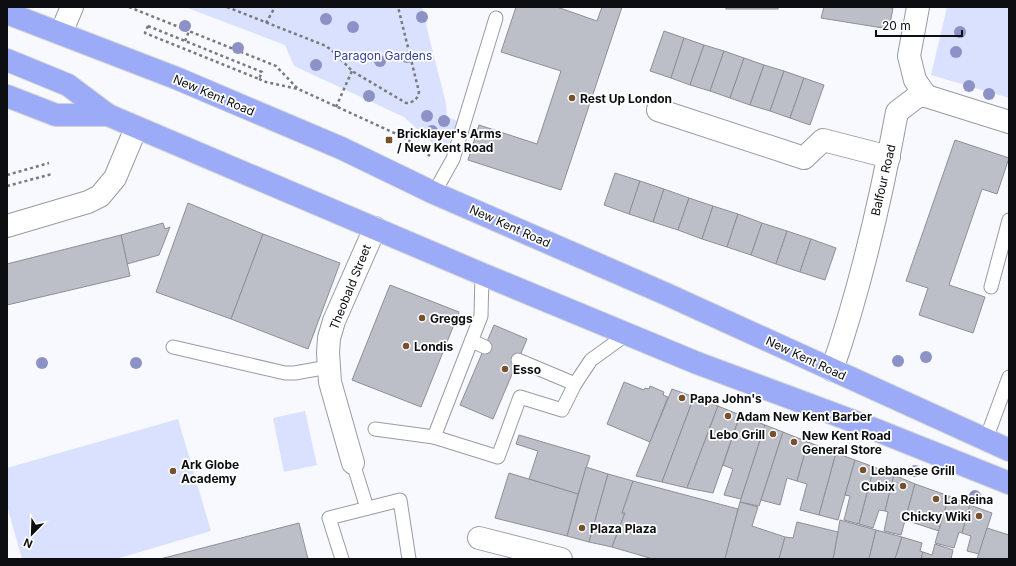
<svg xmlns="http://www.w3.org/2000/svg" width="1016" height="566" viewBox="0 0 1016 566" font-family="Inter,sans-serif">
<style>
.green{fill:#d9e1ff}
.building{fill:#bcbec8;stroke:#8d8f98}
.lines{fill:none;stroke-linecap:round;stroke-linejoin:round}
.service-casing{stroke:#999ba4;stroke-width:15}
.minor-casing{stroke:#999ba4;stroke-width:24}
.trunk-casing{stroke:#d3d4d4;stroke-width:24}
.path{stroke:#787a7d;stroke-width:2.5;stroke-dasharray:3 3;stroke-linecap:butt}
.service{stroke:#fff;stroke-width:13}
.minor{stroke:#fff;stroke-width:22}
.trunk{stroke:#9cabf8;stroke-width:22}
.tree{fill:#8c92c6}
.poi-dot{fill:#77512d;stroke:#fff;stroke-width:1.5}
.labels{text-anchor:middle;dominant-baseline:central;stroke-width:3.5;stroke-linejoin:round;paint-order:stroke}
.park-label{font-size:12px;fill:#343d99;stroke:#fff}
.street-label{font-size:12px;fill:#0d0e11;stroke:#fff}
.poi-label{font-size:12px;font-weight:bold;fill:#0d0e11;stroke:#fff;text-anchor:start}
</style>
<rect width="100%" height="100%" fill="#f7f9fe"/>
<g class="green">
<path d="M185,7H422L431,45L446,103L447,117L458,121L444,154L404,117L294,66L285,45Z"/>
<path d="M947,7H1009V98L931,75Z"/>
<path d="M305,411L317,465L284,472L273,418Z"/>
<path d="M178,419L211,531L116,559H22L7,506V468Z"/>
</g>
<g class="building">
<path d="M516,7H557L597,21L602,7H622L561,190L468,160L479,125L537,144L561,71L501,52Z"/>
<rect x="726" y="7" width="52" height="2"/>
<path d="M824,7H886L893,8L889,29L821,18Z"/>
<path d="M664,31L684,38L671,78L650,71Z"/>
<path d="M684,38L704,45L690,85L671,78Z"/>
<path d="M704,45L724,51L710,91L690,85Z"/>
<path d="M724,51L744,58L730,98L710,91Z"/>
<path d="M744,58L764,65L750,105L730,98Z"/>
<path d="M764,65L784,71L770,111L750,105Z"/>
<path d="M784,71L804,78L790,118L770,111Z"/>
<path d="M804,78L824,85L810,125L790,118Z"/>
<path d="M955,140L1009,158L997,194L982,189L949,285L985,297L973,333L919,315L928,288L906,281Z"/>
<path d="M615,173L640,181L629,214L604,205Z"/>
<path d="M640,181L664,189L653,222L629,214Z"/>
<path d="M664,189L689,198L678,230L653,222Z"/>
<path d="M689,198L713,206L702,239L678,230Z"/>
<path d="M188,203L263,234L231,319L156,292Z"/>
<path d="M713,206L738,214L727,247L702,239Z"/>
<path d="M738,214L762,223L751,255L727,247Z"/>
<path d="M163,223L165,229L170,227L159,255L127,264L121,235Z"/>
<path d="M762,223L787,231L776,264L751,255Z"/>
<path d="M787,231L811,239L800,272L776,264Z"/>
<path d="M263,234L340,263L308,349L231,319Z"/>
<path d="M121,235L130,276L7,305V264Z"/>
<path d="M811,239L836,248L825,280L800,272Z"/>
<path d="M390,285L459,312L421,407L352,380Z"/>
<path d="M494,325L527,339L493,419L460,405Z"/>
<path d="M624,382L644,390L645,388L649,389L650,386L664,392L663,395L668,397L650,442L607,424Z"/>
<path d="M672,389L694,397L662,482L636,476Z"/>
<path d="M694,397L718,406L687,488L662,482Z"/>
<path d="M718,406L740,415L713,493L687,488Z"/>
<path d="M740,415L765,425L741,499L724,495L733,469L723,465Z"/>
<path d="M765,425L783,432L759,506L740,502Z"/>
<path d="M783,432L808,442L797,481L787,478L780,505L761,500Z"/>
<path d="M519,435L590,456L578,494L529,479L538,451L516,444Z"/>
<path d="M808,442L836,453L819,515L800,510L807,484L797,481Z"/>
<path d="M836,453L855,460L838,520L819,515Z"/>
<path d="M855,460L874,467L859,524L844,520L850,496L845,495Z"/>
<path d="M586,467L608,474L589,542L567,536Z"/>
<path d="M874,467L894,475L885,511L879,510L873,528L859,524Z"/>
<path d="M509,473L578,494L567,536L495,518Z"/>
<path d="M608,474L633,481L622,513H625L612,547L589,542Z"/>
<path d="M894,475L915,484L901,535L884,531L888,512L885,511Z"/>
<path d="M633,481L738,509L725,559H653L612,547L625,513H622Z"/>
<path d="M915,484L949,496L939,531L905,520Z"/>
<path d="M949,496L970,505L962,533L959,532L954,548L935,543Z"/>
<path d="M740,502L758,507L752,526L785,537L779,559H725Z"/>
<path d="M970,505L992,513L979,554L967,551L971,536L962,533Z"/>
<path d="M840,520L876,530L869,559H833Z"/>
<path d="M797,522L838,532L833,559H779L785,537L793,538Z"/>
<path d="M299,523L308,559H160Z"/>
<path d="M987,528L1009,535V559H977Z"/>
<path d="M876,530L902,537L895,559H869Z"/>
<path d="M902,537L922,543L920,551L923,552L921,559H895Z"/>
<path d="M935,544L953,550L951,559H921L923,552L932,555Z"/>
</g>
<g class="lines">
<g class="service-casing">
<g id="service">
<path d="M434,193L453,159L496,18"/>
<path d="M991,287L1009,220"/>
<path d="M472,341L485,347"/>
<path d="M173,347L285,373H295L328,367"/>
<path d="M518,360L575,384"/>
<path d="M375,429L434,437L498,457L520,397L562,410L575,384L591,360L627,334"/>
<path d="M434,437L481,316L482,274"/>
<path d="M986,439L1009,377"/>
<path d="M353,463L367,508"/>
<path d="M342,559L329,518L400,500L409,559"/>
</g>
</g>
<g class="minor-casing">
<g id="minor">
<path d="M918,7L909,56L915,80L926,96"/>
<path d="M61,33L72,7"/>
<path d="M658,110L804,158L823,140L889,157"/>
<path d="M7,226L88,202L100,196L115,178L136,128"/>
<path d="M832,370C861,286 881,199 897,112L918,96H926L1009,122"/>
<path d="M353,463L330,382L328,353L329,338L334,321L375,228"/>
<path d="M479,538L561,559"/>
</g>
</g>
<g class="trunk-casing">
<g id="trunk">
<path d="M7,13L176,78L341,148L434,193L666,294L1009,450"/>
<path d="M7,60L68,85L108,115"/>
<path d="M7,96L56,115H108L482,274L697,363L861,424L1009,483"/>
</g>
</g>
<g class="path">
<path d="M129,7L276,66L298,89L405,138L430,156"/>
<path d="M227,7L326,46L335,53L352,71L406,103C414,102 417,100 419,92L398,7"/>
<path d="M266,23L275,7"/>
<path d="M148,26L262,72L259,79L145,33Z"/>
<path d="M185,41L189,31"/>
<path d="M259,79L266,82L298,89"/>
<path d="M336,107L352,71"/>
<path d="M7,175L49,163"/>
<path d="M7,186L52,174"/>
</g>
<use href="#service" class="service"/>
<use href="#minor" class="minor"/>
<use href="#trunk" class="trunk"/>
</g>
<g class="tree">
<circle cx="422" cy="17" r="6"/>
<circle cx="326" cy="19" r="6"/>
<circle cx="185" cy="26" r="6"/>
<circle cx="353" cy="27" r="6"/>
<circle cx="960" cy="32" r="6"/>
<circle cx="238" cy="48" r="6"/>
<circle cx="956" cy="52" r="6"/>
<circle cx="407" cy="57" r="6"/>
<circle cx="380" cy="61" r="6"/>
<circle cx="316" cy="65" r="6"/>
<circle cx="969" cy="86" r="6"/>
<circle cx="989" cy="94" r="6"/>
<circle cx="369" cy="96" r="6"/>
<circle cx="427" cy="116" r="6"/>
<circle cx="444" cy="121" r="6"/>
<circle cx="432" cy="131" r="6"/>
<circle cx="926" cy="357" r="6"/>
<circle cx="898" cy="361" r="6"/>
<circle cx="42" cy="363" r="6"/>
<circle cx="136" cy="363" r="6"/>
<circle cx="915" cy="471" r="6"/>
<circle cx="975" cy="496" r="6"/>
</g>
<g class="poi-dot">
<circle cx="572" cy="98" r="4"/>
<rect x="385" y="136" width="8" height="8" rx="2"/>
<circle cx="422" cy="318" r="4"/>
<circle cx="406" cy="346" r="4"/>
<circle cx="505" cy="369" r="4"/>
<circle cx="682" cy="398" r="4"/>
<circle cx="728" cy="416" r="4"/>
<circle cx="773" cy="434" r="4"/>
<circle cx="794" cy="442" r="4"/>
<circle cx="863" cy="470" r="4"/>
<circle cx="173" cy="471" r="4"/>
<circle cx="903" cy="486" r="4"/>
<circle cx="936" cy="499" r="4"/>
<circle cx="979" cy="516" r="4"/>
<circle cx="582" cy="528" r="4"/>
</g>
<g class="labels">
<g class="park-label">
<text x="383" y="55">Paragon Gardens</text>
</g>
<g class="street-label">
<text transform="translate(214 95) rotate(23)">New Kent Road</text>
<text transform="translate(883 180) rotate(-77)">Balfour Road</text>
<text transform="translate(510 226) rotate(24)">New Kent Road</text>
<text transform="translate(350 287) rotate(-68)">Theobald Street</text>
<text transform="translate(806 358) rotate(25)">New Kent Road</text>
</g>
<g class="poi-label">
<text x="580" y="98">Rest Up London</text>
<text x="397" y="133">Bricklayer's Arms<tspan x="397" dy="14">/ New Kent Road</tspan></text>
<text x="430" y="318">Greggs</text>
<text x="414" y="346">Londis</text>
<text x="513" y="369">Esso</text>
<text x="690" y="398">Papa John's</text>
<text x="736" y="416">Adam New Kent Barber</text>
<text x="765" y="434" text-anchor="end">Lebo Grill</text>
<text x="802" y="435">New Kent Road<tspan x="802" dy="14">General Store</tspan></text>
<text x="181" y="464">Ark Globe<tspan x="181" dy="14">Academy</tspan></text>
<text x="871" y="470">Lebanese Grill</text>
<text x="895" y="486" text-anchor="end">Cubix</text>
<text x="944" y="499">La Reina</text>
<text x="971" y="516" text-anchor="end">Chicky Wiki</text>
<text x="590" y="528">Plaza Plaza</text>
</g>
</g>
<rect width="1016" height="566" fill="none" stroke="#0d0e11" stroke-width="16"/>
<g transform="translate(32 534) rotate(203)" stroke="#ffffff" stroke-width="3" paint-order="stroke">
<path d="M0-3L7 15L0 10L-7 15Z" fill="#0d0e11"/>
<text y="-6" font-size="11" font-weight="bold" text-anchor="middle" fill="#0d0e11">N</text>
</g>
<path d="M876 30v6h86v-6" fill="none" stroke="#0d0e11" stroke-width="2"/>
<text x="882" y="30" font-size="12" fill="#0d0e11" stroke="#ffffff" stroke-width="3" paint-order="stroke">20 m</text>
</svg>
